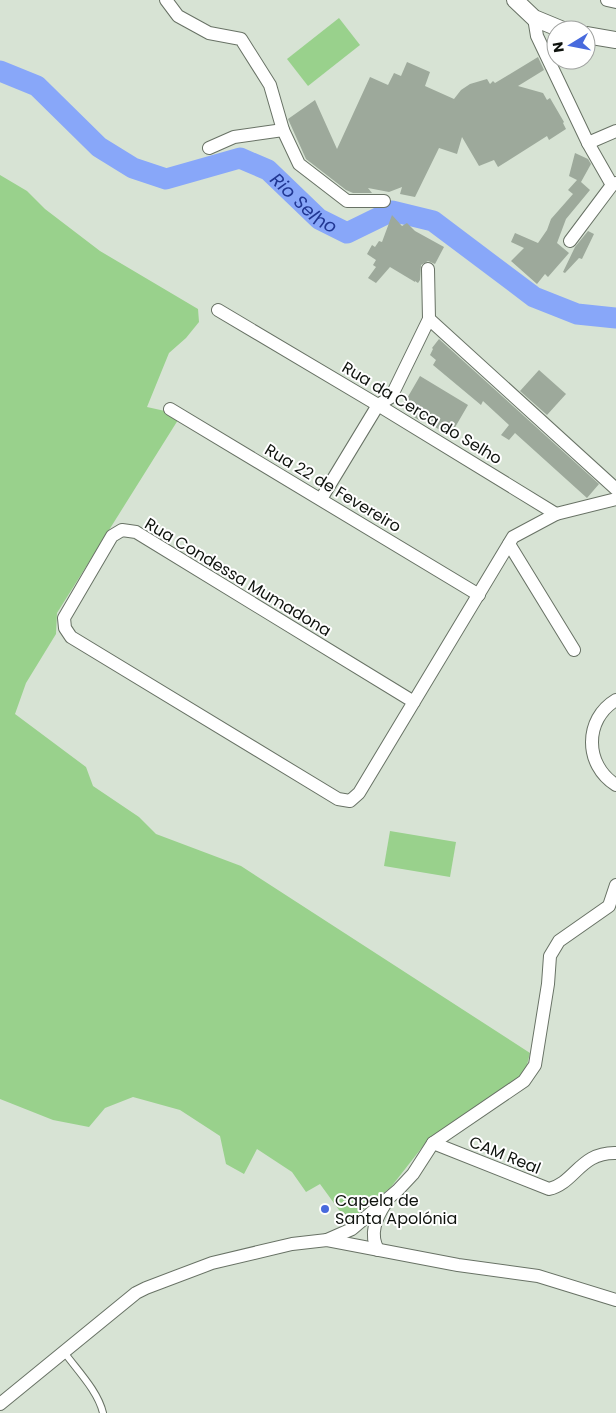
<svg xmlns="http://www.w3.org/2000/svg" width="616" height="1413" viewBox="0 0 616 1413" font-family="Poppins,sans-serif">
<style>
.green{fill:#99d18c}
.lines{fill:none;stroke-linecap:round;stroke-linejoin:round}
.river{stroke:#88a7f9;stroke-width:21}
.building{fill:#9da99b}
.service-casing{stroke:#687265;stroke-width:8}
.minor-casing{stroke:#687265;stroke-width:14}
.tertiary-casing{stroke:#687265;stroke-width:18}
.service{stroke:#fff;stroke-width:6}
.minor{stroke:#fff;stroke-width:12}
.tertiary{stroke:#fff;stroke-width:16}
.poi-dot{fill:#486add;stroke:#fff;stroke-width:2}
.labels{text-anchor:middle;dominant-baseline:central;stroke-width:4;stroke-linejoin:round;paint-order:stroke}
.street-label{font-size:16px;fill:#0f130e;stroke:#fff}
.poi-label{font-size:16px;fill:#0f130e;stroke:#fff;text-anchor:start}
.water-label{font-size:18px;font-style:italic;fill:#213793;stroke:#fff}
</style>
<rect width="100%" height="100%" fill="#d7e3d4"/>
<g class="green">
<path d="M339,18L360,45L308,86L287,59Z"/>
<path d="M0,175L27,191L45,209L100,251L198,309L199,322L186,338L169,353L147,407L165,411L178,420L57,613L56,634L26,683L15,714L86,767L93,786L139,817L156,834L241,866L530,1053L525,1073L427,1141L391,1187L350,1220L339,1210L320,1184L306,1192L292,1172L257,1149L244,1174L226,1164L220,1136L180,1110L133,1097L105,1108L89,1127L53,1120L0,1099Z"/>
<path d="M390,831L456,842L450,877L384,866Z"/>
</g>
<g class="lines">
<path class="river" id="s1" d="M0,71L37,86L99,147L133,168L166,179L240,158L268,170L319,219L347,233L392,211L433,221L534,297L577,314L616,318"/>
</g>
<g class="building">
<path d="M538,57L544,70L518,86L543,93L547,100L550,98L564,122L563,123L566,129L549,140L547,136L498,167L494,160L479,166L462,137L457,154L439,148L415,197L400,194L402,187L389,192L368,188L372,193H353L346,190L306,159L288,119L315,100L337,149L370,77L388,85L394,73L401,76L407,62L430,72L425,86L454,99L461,90L470,84L487,79L490,84L493,81L495,83Z"/>
<path d="M575,153L588,159L591,164L581,182L590,190L566,219L557,243L569,253L548,277L545,274L537,284L511,261L524,248L511,242L515,233L538,243L547,230L551,219L573,194L568,190L577,180L569,176Z"/>
<path d="M392,215L402,226L407,223L415,231L444,247L435,264L428,261L421,265L420,280L418,283L415,281V282L390,267L376,283L368,278L376,267L373,265L376,260L367,254L372,245L375,247L379,241L382,242Z"/>
<path d="M588,231L594,234L582,259L579,258L565,273L563,272L575,247Z"/>
<path d="M439,339L599,484L587,498L515,433L509,440L501,435L509,425L483,401L481,405L433,365L436,360L430,355L433,349L432,348Z"/>
<path d="M539,370L566,394L547,415L520,391Z"/>
<path d="M420,376L468,405L450,436L425,421L422,422L414,417L415,416L402,407Z"/>
</g>
<g class="lines">
<g class="service-casing">
<path id="service" d="M64,1352C77,1370 98,1391 103,1413"/>
</g>
<g class="minor-casing">
<g id="minor">
<path d="M166,0L178,16L209,33L241,39L270,85L283,130L299,164L347,201H384"/>
<path d="M607,0L616,2"/>
<path d="M534,18L537,36L588,143L612,185"/>
<path d="M588,143L616,131"/>
<path d="M209,148L234,137L283,130"/>
<path d="M570,241L612,185L616,183"/>
<path d="M218,310L378,405L556,514"/>
<path d="M429,319L616,489"/>
<path d="M170,409L479,595"/>
<path d="M321,499L378,405L391,397L429,319L428,269"/>
<path d="M509,544L574,650"/>
<path d="M616,700C584,719 584,765 616,785"/>
<path d="M414,702L136,532L122,530L112,536L64,618L65,628L71,637L338,799L350,801L359,793L513,537L556,514L616,499"/>
<path d="M433,1143L549,1189C575,1183 580,1152 616,1153"/>
<path d="M327,1240L352,1229L398,1190L413,1174L433,1143L524,1081L535,1065L548,984L550,956L559,941L609,906L616,885"/>
<path d="M378,1250C369,1234 376,1218 385,1204"/>
<path d="M0,1404L136,1293L146,1288L212,1263L292,1244L327,1240L458,1265L538,1276L616,1300"/>
</g>
</g>
<g class="tertiary-casing">
<g id="tertiary">
<path d="M515,0L534,18L563,30"/>
<path d="M586,35L616,40"/>
</g>
</g>
<use href="#service" class="service"/>
<use href="#minor" class="minor"/>
<use href="#tertiary" class="tertiary"/>
</g>
<circle class="poi-dot" cx="325" cy="1209" r="5"/>
<g class="labels">
<g class="street-label">
<text transform="translate(422 413) rotate(31)">Rua da Cerca do Selho</text>
<text transform="translate(333 488) rotate(31)">Rua 22 de Fevereiro</text>
<text transform="translate(238 577) rotate(31)">Rua Condessa Mumadona</text>
<text transform="translate(505 1155) rotate(22)">CAM Real</text>
</g>
<g class="poi-label">
<text x="335" y="1200">Capela de<tspan x="335" dy="18">Santa Apolónia</tspan></text>
</g>
<g class="water-label">
<text stroke="none"><textPath href="#s1" startOffset="358">Rio Selho</textPath></text>
</g>
</g>
<g transform="translate(571 45) rotate(260)"><circle r="24" fill="#ffffff" stroke="#9fa19f"/>
<path d="M0-4L9 19L0 12L-9 19Z" fill="#486add"/>
<text y="-8" font-size="14" font-weight="bold" text-anchor="middle" fill="#0f130e">N</text>
</g>
</svg>
